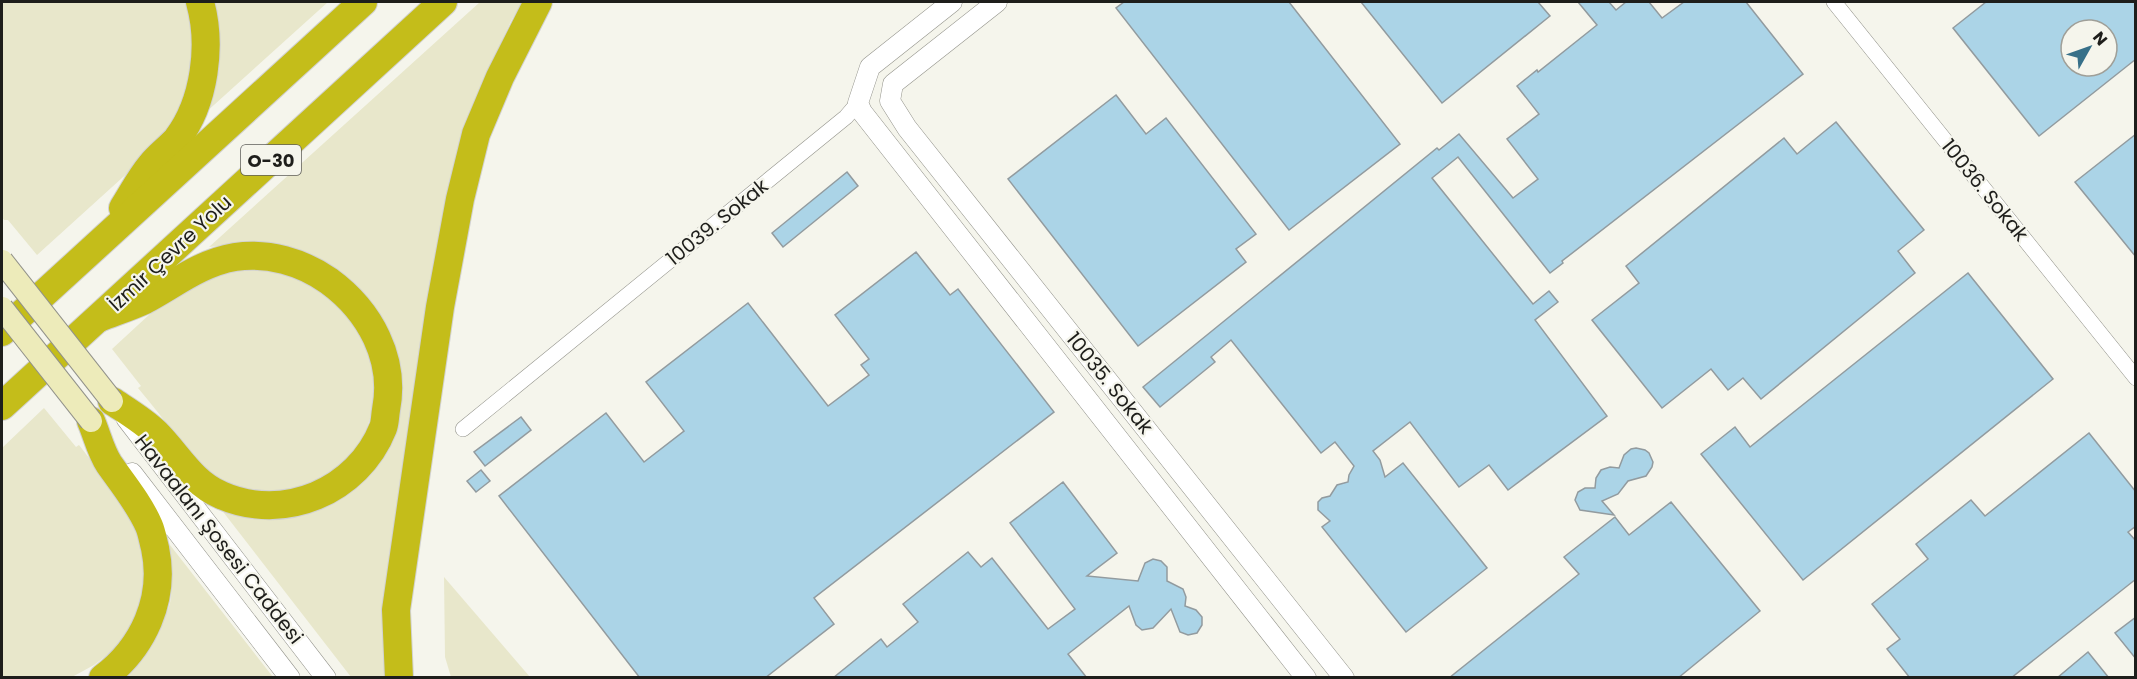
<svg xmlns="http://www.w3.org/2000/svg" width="2137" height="679" viewBox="0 0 2137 679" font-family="Poppins,sans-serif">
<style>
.green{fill:#e8e7cb}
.building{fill:#abd4e7;stroke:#929b9f;stroke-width:1.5;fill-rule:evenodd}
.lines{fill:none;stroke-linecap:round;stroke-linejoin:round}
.minor-casing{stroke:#92928a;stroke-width:16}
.tertiary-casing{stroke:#92928a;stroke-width:21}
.motorway-casing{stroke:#d2d2d1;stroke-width:30}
.minor{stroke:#fff;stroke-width:15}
.tertiary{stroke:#fff;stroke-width:20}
.motorway{stroke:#c4bd1a;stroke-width:28}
.secondary-bridge-casing{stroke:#92928a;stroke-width:24;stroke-linecap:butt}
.secondary-bridge{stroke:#edebba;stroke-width:22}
.labels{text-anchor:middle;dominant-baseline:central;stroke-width:4.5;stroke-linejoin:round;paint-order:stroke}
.shield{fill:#f5f5ec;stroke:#5e5e5a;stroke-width:1.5}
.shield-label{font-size:18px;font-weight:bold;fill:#1e1e1b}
.street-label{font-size:20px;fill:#1e1e1b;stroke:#f5f5ec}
</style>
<rect width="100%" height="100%" fill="#f5f5ec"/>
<g class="green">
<path d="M2,2H187L194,38L193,68L179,116L154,149L37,255L8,220H4L2,217Z"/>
<path d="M214,2H328L204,114L219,70L220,38Z"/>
<path d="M480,2H523L511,21L487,73L388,677H351L217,504L253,514L373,468L381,319L244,243L209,247Z"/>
<path d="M231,269C246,269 271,267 285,272C308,279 328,296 344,313C353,323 362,334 368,346C373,359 374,372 374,386C375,445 335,486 277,491C252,493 229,486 208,472C196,463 187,450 178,438C165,421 152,405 138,388L141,386L112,349L151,313L177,292Z"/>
<path d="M44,408L76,447L79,445L121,499L145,548L143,607L115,649L94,665L72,677L2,678V448Z"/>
<path d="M170,545L273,677L123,678C138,657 169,621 171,597C172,580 167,562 170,545Z"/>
<path d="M444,577L530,677H451L445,657Z"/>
</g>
<g class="building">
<path d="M1124,2H1289L1400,144L1289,230L1116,8Z"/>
<path d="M1361,2H1538L1550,16L1442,103Z"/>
<path d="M1578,2H1609L1616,10L1626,2H1649L1662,18L1684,2H1746L1803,74L1562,261L1563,263L1550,273L1458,157L1432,178L1533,304L1549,291L1558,302L1535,320L1607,416L1508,490L1489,465L1459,487L1410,422L1373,451L1380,460L1385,477L1403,463L1487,568L1406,632L1322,527L1330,521L1318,510V502L1322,498L1330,496L1337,485L1348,482L1349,475L1354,466L1335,442L1321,453L1231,340L1211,357L1215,362L1160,407L1143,387L1437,148L1439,150L1459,134L1513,198L1538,179L1507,139L1539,114L1517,86L1537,70L1538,72L1597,25Z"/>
<path d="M1986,2H2136V59L2039,136L1953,28ZM2071,30H2107V66H2071Z"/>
<path d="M1116,95L1146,134L1166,118L1256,234L1236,249L1246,262L1138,346L1008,179Z"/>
<path d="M1836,122L1924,230L1898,251L1915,273L1761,399L1743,378L1728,390L1711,369L1662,408L1592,320L1639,283L1626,266L1784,138L1797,154Z"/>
<path d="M2136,134V257L2075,182Z"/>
<path d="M847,172L858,186L783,247L772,233Z"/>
<path d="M916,252L950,295L958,289L1054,412L814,598L834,624L765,678H640L499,496L606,413L644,462L684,431L646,382L748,303L828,406L869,375L861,365L869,359L835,315Z"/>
<path d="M1968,273L2053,379L1803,580L1701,454L1735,427L1750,447Z"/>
<path d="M521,417L531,430L485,466L474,452Z"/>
<path d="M2089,433L2136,492V526L2128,532L2136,541V579L2011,678H1910L1887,649L1900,639L1872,604L1928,559L1916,544L1971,500L1985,516Z"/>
<path d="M1636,448L1645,450L1649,453L1653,462L1652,467L1646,476L1628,481L1618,494L1602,501L1614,515L1580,510L1575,500L1578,492L1585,488H1595L1596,478L1601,470L1610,467L1619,468L1624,455L1631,449Z"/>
<path d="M481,470L490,481L476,492L467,481Z"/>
<path d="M1063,482L1117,553L1087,576L1138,581L1145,563L1153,559L1161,561L1167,567V581L1183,589L1186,597L1185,606L1196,610L1202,617V625L1197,633L1188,635L1180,632L1171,609L1153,628L1142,630L1136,625L1129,606L1068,654L1087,678H833L881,639L887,647L918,622L903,604L968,552L981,567L992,558L1048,629L1075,609L1010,523Z"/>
<path d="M1671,502L1760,611L1678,678H1449L1579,574L1564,557L1615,517L1629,535Z"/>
<path d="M2136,617V659L2115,633Z"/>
<path d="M2088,652L2109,678H2057Z"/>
</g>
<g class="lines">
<g class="minor-casing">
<g id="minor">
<path d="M1834,2L2136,378"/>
<path d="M463,429L846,117L858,103"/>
</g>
</g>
<g class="tertiary-casing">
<g id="tertiary">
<path d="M952,2L870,67L858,103L862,112L1306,678"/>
<path d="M997,2L893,84L890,101L907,128L1344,678"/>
<path d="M126,418L326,678"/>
<path d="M132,473L290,678"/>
</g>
</g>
<g class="motorway-casing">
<g id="motorway">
<path d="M123,208C132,194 140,178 151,165C158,156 169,148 177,139C205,102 212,45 200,2"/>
<path d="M99,318C114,312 130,307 145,300C175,284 200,263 235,257C268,252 302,262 329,281C370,311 396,359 386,410C385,416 385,423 383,428C358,491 284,523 221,495C192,483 178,455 156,433C144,421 127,411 112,401"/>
<path d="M2,332L363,2"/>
<path d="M2,406L443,2"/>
<path d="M91,421C97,435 101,452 109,464C123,484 139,503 149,526C152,533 153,541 155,548C166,599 143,648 103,678"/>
<path d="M399,678L396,610L440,307L460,199L476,134L500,77L538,2"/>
</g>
</g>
<use href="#minor" class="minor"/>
<use href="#tertiary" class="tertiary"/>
<use href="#motorway" class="motorway"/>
<g class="secondary-bridge-casing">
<g id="secondary-bridge">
<path d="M2,261L112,401"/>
<path d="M2,308L91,421"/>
</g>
</g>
<use href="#secondary-bridge" class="secondary-bridge"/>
</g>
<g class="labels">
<rect class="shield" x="241" y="145" width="60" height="30" rx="4.5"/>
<g class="shield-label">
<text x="271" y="160">O-30</text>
</g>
<g class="street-label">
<text transform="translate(1985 190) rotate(51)">10036. Sokak</text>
<text transform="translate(717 222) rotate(-39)">10039. Sokak</text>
<text transform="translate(170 253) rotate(-43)">İzmir Çevre Yolu</text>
<text transform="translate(1110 383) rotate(51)">10035. Sokak</text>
<text transform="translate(219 539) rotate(52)">Havaalanı Şosesi Caddesi</text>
</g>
</g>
<rect width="2137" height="679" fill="none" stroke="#1e1e1b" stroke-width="6"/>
<g transform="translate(2089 48) rotate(50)"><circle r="28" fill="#f5f5ec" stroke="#9f9f98" stroke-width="1.5"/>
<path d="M0-4.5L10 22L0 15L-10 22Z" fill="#377089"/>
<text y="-9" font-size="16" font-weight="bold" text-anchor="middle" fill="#1e1e1b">N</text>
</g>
</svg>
